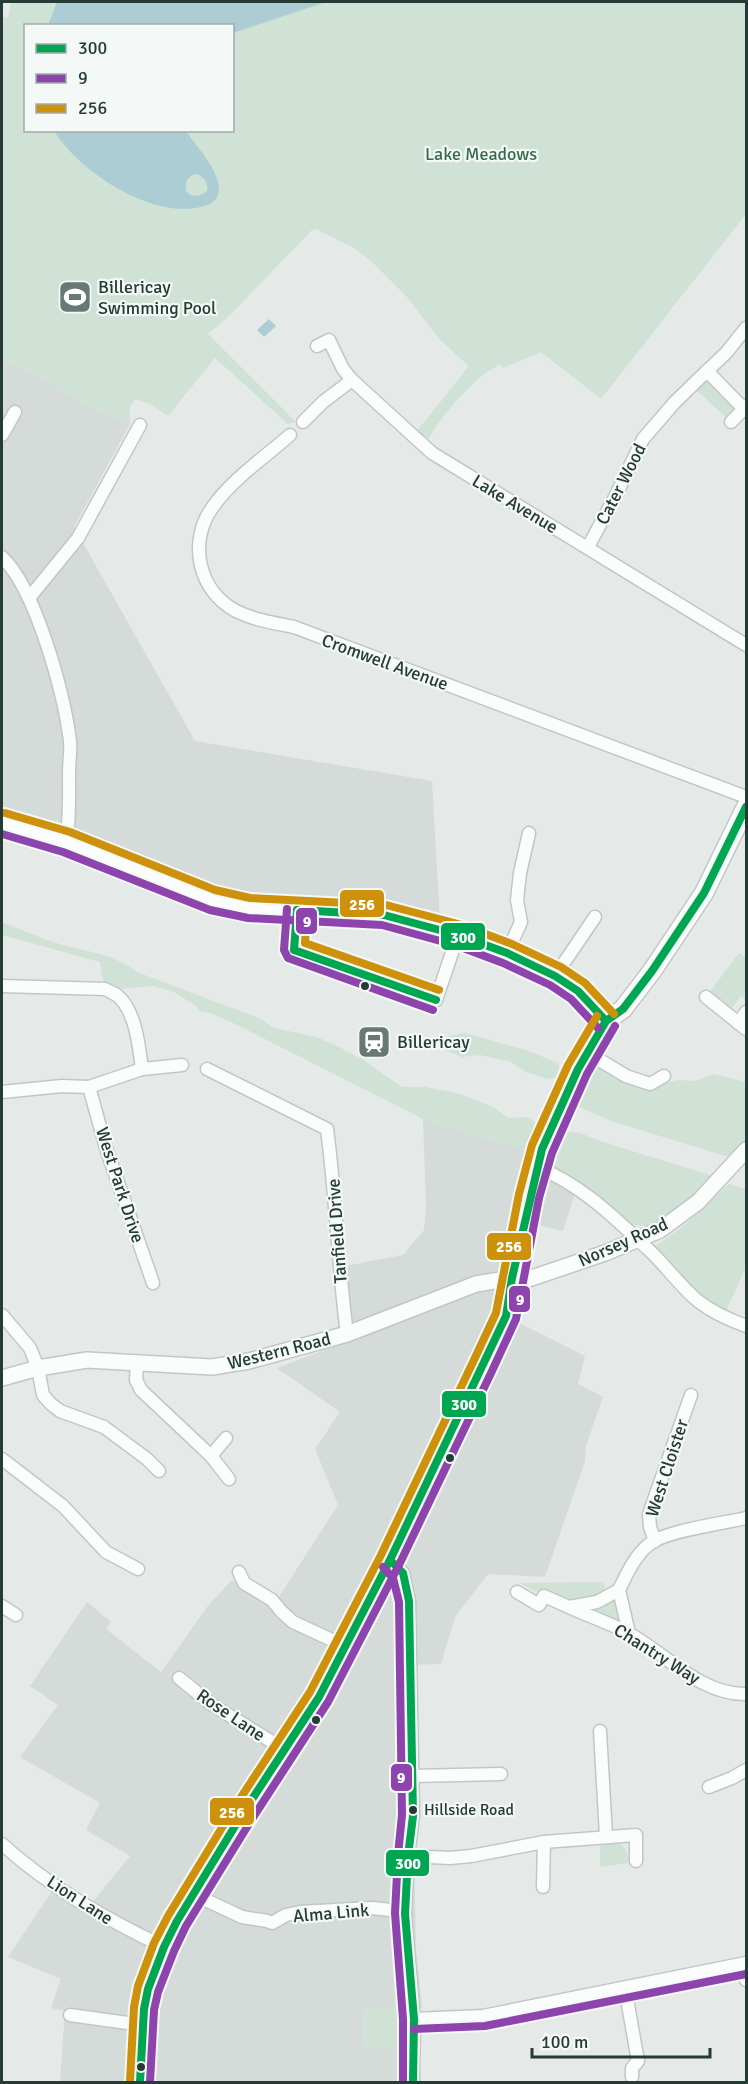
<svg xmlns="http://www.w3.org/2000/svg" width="748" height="2084" viewBox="0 0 748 2084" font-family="Signika,sans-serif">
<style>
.built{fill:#d4dbd8}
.green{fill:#d0e1d6;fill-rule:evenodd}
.water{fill:#abcdd3;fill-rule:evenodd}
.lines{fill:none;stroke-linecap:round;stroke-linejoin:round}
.minor-casing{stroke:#c2c7c5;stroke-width:15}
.tertiary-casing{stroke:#c2c7c5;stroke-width:18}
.secondary-casing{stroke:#c1c7c5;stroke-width:21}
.minor{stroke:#fbfcfc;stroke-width:12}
.tertiary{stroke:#fbfcfc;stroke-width:15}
.secondary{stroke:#fbfcfc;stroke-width:18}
.bus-1-casing{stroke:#f4f8f6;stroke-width:12}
.bus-2-casing{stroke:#f4f8f6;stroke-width:12}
.bus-3-casing{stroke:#f4f8f6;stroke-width:12}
.bus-1{stroke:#00a651;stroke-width:8}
.bus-2{stroke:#8e44ad;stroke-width:8}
.bus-3{stroke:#cd910b;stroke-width:8}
.bus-dot{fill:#253b35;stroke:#f4f8f6;stroke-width:2}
.labels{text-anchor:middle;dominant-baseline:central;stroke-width:4.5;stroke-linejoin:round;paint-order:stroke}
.bus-label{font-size:16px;fill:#253b35;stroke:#f4f8f6;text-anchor:start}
.park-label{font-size:18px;fill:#346d4b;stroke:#f4f8f6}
.poi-label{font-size:18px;fill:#253b35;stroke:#f4f8f6;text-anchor:start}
.street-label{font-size:18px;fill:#253b35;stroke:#f4f8f6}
.line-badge{stroke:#f4f8f6;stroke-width:2}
.badge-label{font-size:16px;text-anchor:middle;font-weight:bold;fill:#fff}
</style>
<rect width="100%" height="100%" fill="#e5eae8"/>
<g class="built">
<path d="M2,359L49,382L85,405L130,424L74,527L195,741L432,781L440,922L384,915L301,910L229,896L81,843L2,823Z"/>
<path d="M423,1118L528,1151L576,1190L563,1231L517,1220L511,1285L517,1322L585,1356L578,1384L603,1397L586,1446L585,1461L545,1577L488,1574L455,1617L441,1664L410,1665L416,1948L422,2007L364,2008L363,2049H407L406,2082H60L65,2011L51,2008L61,1979L8,1957L58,1882L91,1904L130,1856L86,1830L100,1803L20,1757L58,1705L30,1686L87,1602L111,1622L106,1629L161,1672L207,1607L232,1580L275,1603L338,1505L315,1449L340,1412L277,1368L353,1339L345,1266L403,1255L424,1230L426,1206Z"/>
</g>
<g class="green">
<path d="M11,2H746V214L601,399L541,352L503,368L501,365C480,370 438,419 429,439L417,431L469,366L440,340L407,297L369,259L352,247L316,229L312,230L231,314L208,334L296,422L288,424L215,358L168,416L150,404L135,399L130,407V424L85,405L49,382L2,359V17H8ZM26,26H232V130H26Z"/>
<path d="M707,371L744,409L731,422L693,387Z"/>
<path d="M2,922C22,930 42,939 63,945C92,953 112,953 137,972L261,1019L274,1028L317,1037L335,1045L362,1059L402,1087H425L457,1093L493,1107L509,1118L527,1117L534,1121L539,1139L533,1148L521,1149L433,1124L233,1023L211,1013L201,1012L195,1005L172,991L153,986L120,989L104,985L100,962L2,935Z"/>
<path d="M739,953L746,958V999L741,996L727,1014L706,997Z"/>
<path d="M465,1033L526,1050L558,1063L561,1077L548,1079L526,1072L511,1062L480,1055L462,1057L444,1050L439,1042L448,1036Z"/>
<path d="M595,1058L663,1084L677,1080L696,1081L714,1074L746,1082V1140L734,1156H725L611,1121L577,1106L573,1092L576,1081L587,1074Z"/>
<path d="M561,1131L580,1133L603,1142L713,1176L692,1206L658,1228L628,1224L541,1162Z"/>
<path d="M729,1184L746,1189V1267L726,1311L707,1301L654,1247L681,1228Z"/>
<path d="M603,1582L608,1596L619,1590L629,1633L544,1596L520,1583Z"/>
<path d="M617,1843C627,1848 628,1852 628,1863L600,1867V1845Z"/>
<path d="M407,2006V2049H363L364,2008Z"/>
</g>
<g class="water">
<path d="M57,2H326L233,33L232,26L48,25Z"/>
<path d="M54,131H186C196,146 220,171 219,190C219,200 210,205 201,207C151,219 80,172 54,131ZM197,174C204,177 209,183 207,191C201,196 191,199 186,190V181L192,175Z"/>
<path d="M269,319L276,326L264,337L257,330Z"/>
</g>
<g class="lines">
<g class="minor-casing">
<g id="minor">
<path d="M317,346L329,340L343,369L352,380"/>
<path d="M707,371L726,353L746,328"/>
<path d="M303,422L323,402L352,380L432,453L746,645"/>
<path d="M731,422L744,409"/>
<path d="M2,435L15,412"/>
<path d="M290,435C264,458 232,479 212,508C188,542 198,591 236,611C254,620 274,623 294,627L746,797"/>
<path d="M588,547L615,497L643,439L675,402L707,371L744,409L746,406"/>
<path d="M2,557C36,589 64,694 70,741C71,751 69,762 69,773C69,796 70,819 66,842"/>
<path d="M29,598L78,538L140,425"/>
<path d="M297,910L294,950L436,1000L458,935"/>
<path d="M507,953L521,922L517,900L520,873L529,833"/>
<path d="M555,976L595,917"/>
<path d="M2,986L105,989C109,991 114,993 118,996C136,1012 139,1047 142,1069"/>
<path d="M706,997L746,1029"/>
<path d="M738,1023L746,1012"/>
<path d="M588,1053L626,1076L650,1084L664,1076"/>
<path d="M207,1069L327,1129C336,1197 338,1266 347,1334"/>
<path d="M89,1087L106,1148L153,1283"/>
<path d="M2,1092L62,1086L89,1087L142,1069L182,1065"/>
<path d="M537,1167C582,1185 615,1218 650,1251C667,1267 680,1286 698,1301C712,1312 730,1320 746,1326"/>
<path d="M2,1315L30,1348L38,1368L43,1395L51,1404L60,1411L104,1427L147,1459L159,1471"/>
<path d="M137,1362L136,1380L141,1390L211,1456L229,1479"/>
<path d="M211,1456L226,1438"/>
<path d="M2,1459L63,1506L106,1552L138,1569"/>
<path d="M655,1541L650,1527L649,1514L691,1395"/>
<path d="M390,1560L403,1573L409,1601L413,1816L408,1856L405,1914L414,2019L413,2082"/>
<path d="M239,1572L244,1583L272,1600L281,1611L293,1622L345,1646"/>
<path d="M619,1590C627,1573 637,1551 654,1541C673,1530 724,1523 746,1518"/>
<path d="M619,1590L629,1633"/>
<path d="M517,1592L539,1605L544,1596L569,1607L597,1602L619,1590"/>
<path d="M2,1606L16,1615"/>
<path d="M569,1607C588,1616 610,1623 628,1633C667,1654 700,1695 746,1694"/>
<path d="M179,1678L211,1704L285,1750"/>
<path d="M600,1731L606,1836"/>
<path d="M412,1776L501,1774"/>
<path d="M709,1787L732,1778L746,1770"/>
<path d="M2,1844C49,1887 106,1919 164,1947"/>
<path d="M408,1856L450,1858L471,1856L544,1842L636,1835V1861"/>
<path d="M543,1887L544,1842"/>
<path d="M193,1894L242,1917L267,1921L272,1923L286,1915L300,1912L372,1908L391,1910L405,1914"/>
<path d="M744,1964L746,1980"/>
<path d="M625,1988L638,2061L632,2068V2077"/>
<path d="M70,2015L142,2025"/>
<path d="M414,2019L483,2016L746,1963"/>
</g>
</g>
<g class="tertiary-casing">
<g id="tertiary">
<path d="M2,823L66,842L212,900L249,908L384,915L458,935L507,953L555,976L578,991L606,1021"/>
<path d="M511,1285L605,1253L660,1230L698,1202L746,1150"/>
<path d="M2,1378L38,1368L87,1360L212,1367L249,1361L347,1334L476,1284L512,1278"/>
</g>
</g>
<g class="secondary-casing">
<path id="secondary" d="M140,2082L144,2009L148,1989L164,1947L177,1921L243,1813L319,1697L390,1560L460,1413L506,1316L512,1278L537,1167L542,1149L578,1069L606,1021L623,1009L652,971L704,893L746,807"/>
</g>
<use href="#minor" class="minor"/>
<use href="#tertiary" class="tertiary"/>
<use href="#secondary" class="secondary"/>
<g class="bus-1-casing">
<g id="bus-1">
<path d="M297,910L384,915L458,935L507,953L555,976L578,991L606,1021"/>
<path d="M297,910L294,950L436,1000"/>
<path d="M390,1560L403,1573L409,1601L413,1816L408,1856L405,1914L414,2019L413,2082"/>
<path d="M140,2082L144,2009L148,1989L164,1947L177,1921L243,1813L319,1697L390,1560L506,1316L512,1278L542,1149L578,1069L606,1021L623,1009L652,971L704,893L746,807"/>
</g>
</g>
<g class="bus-2-casing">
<g id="bus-2">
<path d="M2,834L63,852L210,910L248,918L382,925L455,945L503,963L550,985L571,999L598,1028"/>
<path d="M287,909L284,950L288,958L433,1010"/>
<path d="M383,1567L393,1578L399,1602L402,1815L398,1855L395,1913L403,2019V2082"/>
<path d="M414,2029L485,2026L746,1974"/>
<path d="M150,2082L154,2010L158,1992L174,1951L186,1926L252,1819L328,1702L399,1565L492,1371L516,1319L539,1198L552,1153L587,1074L615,1026"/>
</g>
</g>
<g class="bus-3-casing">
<g id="bus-3">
<path d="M5,813L70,832L215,890L250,898L386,905L462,925L512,944L561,967L585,983L614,1014"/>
<path d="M307,911L305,943L439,990"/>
<path d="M130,2081L134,2007L138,1986L154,1943L168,1916L234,1808L310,1692L381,1555L473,1362L496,1313L519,1194L532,1145L568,1065L597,1016"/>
</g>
</g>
<use href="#bus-1" class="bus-1"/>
<use href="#bus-2" class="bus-2"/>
<use href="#bus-3" class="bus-3"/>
</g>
<defs>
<g id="stadium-square" transform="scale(1.725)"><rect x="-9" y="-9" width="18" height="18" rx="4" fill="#687874" stroke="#f4f8f6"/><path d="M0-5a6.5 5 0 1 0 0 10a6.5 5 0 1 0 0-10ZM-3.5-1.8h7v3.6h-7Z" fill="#fff"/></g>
<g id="station-square" transform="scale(1.725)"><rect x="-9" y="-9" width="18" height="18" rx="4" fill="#687874" stroke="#f4f8f6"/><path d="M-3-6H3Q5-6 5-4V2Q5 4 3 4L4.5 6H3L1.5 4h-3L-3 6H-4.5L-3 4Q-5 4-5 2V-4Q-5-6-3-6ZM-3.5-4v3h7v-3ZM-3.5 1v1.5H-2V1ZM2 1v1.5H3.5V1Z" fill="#fff"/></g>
</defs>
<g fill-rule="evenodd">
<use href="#stadium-square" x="75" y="297"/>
<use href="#station-square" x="374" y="1042"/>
</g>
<g class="bus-dot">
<circle cx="365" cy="986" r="5"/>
<circle cx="450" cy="1458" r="5"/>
<circle cx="316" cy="1720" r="5"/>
<circle cx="413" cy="1810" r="5"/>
<circle cx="141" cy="2067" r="5"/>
</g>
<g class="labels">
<g class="bus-label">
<text x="424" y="1810">Hillside Road</text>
</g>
<g class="park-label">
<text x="481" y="154">Lake Meadows</text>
</g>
<g class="poi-label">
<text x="98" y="287">Billericay<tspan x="98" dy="21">Swimming Pool</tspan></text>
<text x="397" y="1042">Billericay</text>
</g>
<g class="street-label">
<text transform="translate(621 484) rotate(-63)">Cater Wood</text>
<text transform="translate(515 504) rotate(31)">Lake Avenue</text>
<text transform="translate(385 662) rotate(20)">Cromwell Avenue</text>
<text transform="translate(120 1185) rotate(72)">West Park Drive</text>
<text transform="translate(337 1231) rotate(-94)">Tanfield Drive</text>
<text transform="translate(623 1242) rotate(-24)">Norsey Road</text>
<text transform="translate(279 1351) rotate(-14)">Western Road</text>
<text transform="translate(667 1468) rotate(-72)">West Cloister</text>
<text transform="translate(657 1654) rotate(32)">Chantry Way</text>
<text transform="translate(231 1715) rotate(34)">Rose Lane</text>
<text transform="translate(80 1900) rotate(33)">Lion Lane</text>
<text transform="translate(331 1913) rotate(-5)">Alma Link</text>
</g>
</g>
<g class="line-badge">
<rect x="339" y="889" width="46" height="29" rx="6" fill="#cd910b"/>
<rect x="295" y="907" width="23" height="28" rx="6" fill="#8e44ad"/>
<rect x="440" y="922" width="46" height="29" rx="6" fill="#00a651"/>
<rect x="486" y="1232" width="46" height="29" rx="6" fill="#cd910b"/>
<rect x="508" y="1285" width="23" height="28" rx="6" fill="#8e44ad"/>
<rect x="441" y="1390" width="46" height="28" rx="6" fill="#00a651"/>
<rect x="390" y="1763" width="23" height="29" rx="6" fill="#8e44ad"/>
<rect x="209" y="1797" width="46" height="29" rx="6" fill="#cd910b"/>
<rect x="385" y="1849" width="45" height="28" rx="6" fill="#00a651"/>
</g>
<g class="badge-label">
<text x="362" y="910">256</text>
<text x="307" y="927">9</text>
<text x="463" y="943">300</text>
<text x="509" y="1252">256</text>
<text x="520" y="1305">9</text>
<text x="464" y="1410">300</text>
<text x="401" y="1783">9</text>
<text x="232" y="1818">256</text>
<text x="408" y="1869">300</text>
</g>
<rect width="748" height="2084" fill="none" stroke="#253b35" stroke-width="6"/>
<rect x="24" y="24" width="210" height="108" fill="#f4f8f6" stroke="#a1aca9" stroke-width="1.5"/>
<rect x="36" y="44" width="30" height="9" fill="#00a651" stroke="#a1aca9" stroke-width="1.5"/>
<text x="78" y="54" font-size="18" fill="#253b35">300</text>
<rect x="36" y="74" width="30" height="9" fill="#8e44ad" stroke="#a1aca9" stroke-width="1.5"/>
<text x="78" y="84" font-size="18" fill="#253b35">9</text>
<rect x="36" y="104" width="30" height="9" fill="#cd910b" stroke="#a1aca9" stroke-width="1.5"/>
<text x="78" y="114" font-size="18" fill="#253b35">256</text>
<path d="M532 2048v9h178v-9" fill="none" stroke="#253b35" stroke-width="3"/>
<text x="541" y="2048" font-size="18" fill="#253b35" stroke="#f4f8f6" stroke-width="4.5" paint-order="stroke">100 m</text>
</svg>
